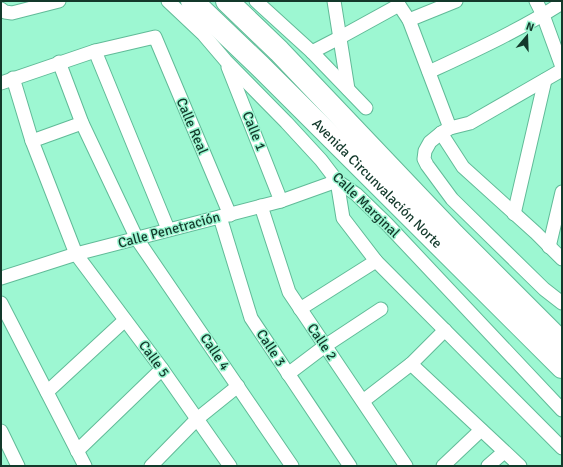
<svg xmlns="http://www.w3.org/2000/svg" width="563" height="467" viewBox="0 0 563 467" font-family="Signika,sans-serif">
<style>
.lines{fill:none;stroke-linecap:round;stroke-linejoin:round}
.street-casing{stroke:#61bb98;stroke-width:15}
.highway-casing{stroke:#61bb98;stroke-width:24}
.street{stroke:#fff;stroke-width:13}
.highway{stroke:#fff;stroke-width:22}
.labels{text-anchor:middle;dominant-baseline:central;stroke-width:3;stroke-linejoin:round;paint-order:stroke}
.street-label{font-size:14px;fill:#13392b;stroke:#9df7d2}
</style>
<rect width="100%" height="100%" fill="#9df7d2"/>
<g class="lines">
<g class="street-casing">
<g id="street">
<path d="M168,1L203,34L226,61L286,122L321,160L337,181L356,194L387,224L562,410"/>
<path d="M256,1L312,52L366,108"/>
<path d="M334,1L348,89"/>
<path d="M398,1L399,5L409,20L450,128"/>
<path d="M536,1L543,15L562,67"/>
<path d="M1,9L5,12L12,13L59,1"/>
<path d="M409,20L456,1"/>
<path d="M95,51L168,229"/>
<path d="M312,52L339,38L399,5"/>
<path d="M59,62L82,123L137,239L292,466"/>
<path d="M228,67L281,201"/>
<path d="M562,70L470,123L450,128L441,133L430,142L425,151L424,159L427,165L452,199L544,289L562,303"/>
<path d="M429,72C474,51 520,30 562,3"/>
<path d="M13,78L32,141L76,254L162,369L230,466"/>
<path d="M1,83L95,51L155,37L230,215"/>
<path d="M441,133L463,167L536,233L562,259"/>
<path d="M32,141L82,123"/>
<path d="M337,181L343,218L376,261L562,448"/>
<path d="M261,206L289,292L406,466"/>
<path d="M514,214L545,80"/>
<path d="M220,217L251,318L350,466"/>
<path d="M549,247L562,192"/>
<path d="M1,278L76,254L281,201L337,181"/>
<path d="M1,303L85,466"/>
<path d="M300,309L376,261"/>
<path d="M411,364L520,466"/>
<path d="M288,374L325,346L381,309"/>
<path d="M47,392L125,320"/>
<path d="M363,401L411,364L445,330"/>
<path d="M1,431L18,466"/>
<path d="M77,451L162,369"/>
<path d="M151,466L197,419L238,386"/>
<path d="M443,466L481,430"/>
<path d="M488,466L504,452"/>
</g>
</g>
<g class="highway-casing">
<g id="highway">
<path id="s1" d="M192,1L259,65L562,367"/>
<path d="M227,1L279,51L454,235L562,343"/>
</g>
</g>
<use href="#street" class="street"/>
<use href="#highway" class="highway"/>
</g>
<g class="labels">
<g class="street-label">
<text transform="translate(192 126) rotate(67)">Calle Real</text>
<text transform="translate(254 131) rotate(68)">Calle 1</text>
<text stroke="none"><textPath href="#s1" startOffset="260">Avenida Circunvalación Norte</textPath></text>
<text transform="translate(366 205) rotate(44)">Calle Marginal</text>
<text transform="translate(169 230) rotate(-15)">Calle Penetración</text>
<text transform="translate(322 342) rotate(56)">Calle 2</text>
<text transform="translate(271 348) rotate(57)">Calle 3</text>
<text transform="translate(215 352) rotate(56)">Calle 4</text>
<text transform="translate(154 359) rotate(54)">Calle 5</text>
</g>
</g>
<rect width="563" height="467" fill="none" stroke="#13392b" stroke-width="4"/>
<g transform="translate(527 36) rotate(19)" stroke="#9df7d2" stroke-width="3" paint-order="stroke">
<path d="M0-3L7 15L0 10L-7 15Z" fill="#13392b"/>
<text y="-6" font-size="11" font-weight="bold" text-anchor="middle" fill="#13392b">N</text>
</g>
</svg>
